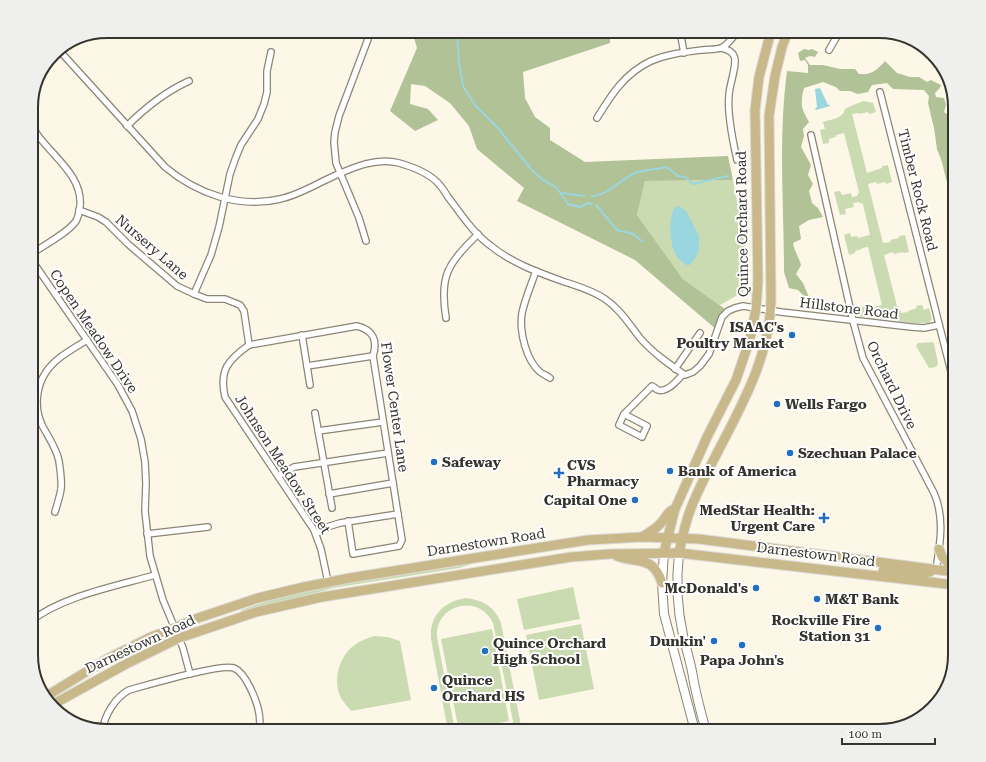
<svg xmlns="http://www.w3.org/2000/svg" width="986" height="762" viewBox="0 0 986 762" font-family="'Roboto Serif',serif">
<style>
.green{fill:#cadbb1}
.forest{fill:#b0c296}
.water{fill:#99d6df}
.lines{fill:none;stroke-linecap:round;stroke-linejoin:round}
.stream{stroke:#99d6df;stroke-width:2}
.street-casing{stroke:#8b8577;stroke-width:8}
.secondary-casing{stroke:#8b8577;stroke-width:10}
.primary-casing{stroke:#dbdad9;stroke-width:11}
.street{stroke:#fff;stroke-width:5.5}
.secondary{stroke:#fff;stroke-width:8}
.primary{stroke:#c9b889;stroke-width:9}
.poi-dot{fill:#236fbf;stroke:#fff;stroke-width:1.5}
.labels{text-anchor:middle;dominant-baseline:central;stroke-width:4;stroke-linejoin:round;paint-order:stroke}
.street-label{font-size:14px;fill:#35332d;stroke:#fff}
.poi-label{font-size:14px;font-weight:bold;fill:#35332d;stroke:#fff;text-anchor:start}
.rim{fill:none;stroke:#35332d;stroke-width:2}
</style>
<rect width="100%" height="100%" fill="#fdf7e7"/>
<g class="green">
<path d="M864,101L873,103L876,112L869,114L868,112L859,114V113L852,114L867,173L882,168V166L888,165L892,182L886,184L885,182L877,184L876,182L868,184L883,243L891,242L890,240L899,238V236L905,235L909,252L903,253V252L894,254L893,252L884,255L897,306H899L901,313L908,312V311L917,308L916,306L922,305L924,310L929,308L932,319L929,323H913L865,317L858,316L857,315L855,309L867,306L868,308L882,305L868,247L862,248V249L855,251V253L849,255L844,235L850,233L851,237L857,236L858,238L870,235L863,204L858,202L853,203L854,207L845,209L846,214L840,215L834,192L840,191L842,195L851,193L852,197L857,196L859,192L844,133L836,135V137L829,139V143L823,144L820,130L825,129L823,122C831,119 843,119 845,109L853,105Z"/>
<path d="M733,180L744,240L743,292L720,305L683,279L637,215L645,181Z"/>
<path d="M932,342L934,343L938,364L936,367L929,368L916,346L918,343Z"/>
<path d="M469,563L472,564L459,568L333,588L309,595L242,613L241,610L273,599L331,586Z"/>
<path d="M573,587L580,619L524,630L517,599Z"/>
<path d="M466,598C483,600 495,607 501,623L522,731H513V721L493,623C479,593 435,604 437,637L455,731H448L431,639C429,616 444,601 466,598Z"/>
<path d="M581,624L594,689L539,700L526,635Z"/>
<path d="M492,629L509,721L459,731L441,639Z"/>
<path d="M375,636L388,637L400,641L411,700L351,711C348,707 344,703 341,698C333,682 338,659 352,647C359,641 367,638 375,636Z"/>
</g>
<g class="forest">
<path d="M412,31H610V43L523,72L525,98L535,117L550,128V140L585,162L728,156L733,180L645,181L637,215L683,279L728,311L717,330L635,260L517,201L524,188L477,149L469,126L450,103L425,86L411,84L410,104L428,109L438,120L415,131L390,111L417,48Z"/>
<path d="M804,49L809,50L812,49L818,52L815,57L810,56L805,58L810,65H823L840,69H855L859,74C872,75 877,70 885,61L897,73L910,77H919L927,82L931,80L941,85L940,88L935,93L936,97L944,98L946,105L944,112L951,117L952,122L949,127L955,151V207L954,198L951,193L946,179L942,162L937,149L934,128L928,103L929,96L924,90L893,89L887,83L872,85L868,92L858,94L850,91H840L836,87L823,82L804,88C800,104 801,108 809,122L803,129L804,136L801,147L811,165L808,175L813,184L809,191L812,203L818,208L823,217L809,220L799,226L801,239L793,243C794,251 799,257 801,265L796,274L803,283L809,297L808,310L803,309L805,297L798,290L789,288L784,272C784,205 778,138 787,71L808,73V65L805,60L800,61L798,53Z"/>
</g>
<g class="water">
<path d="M820,88L828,105H830V106L816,110L815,109L817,107L815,89Z"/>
<path d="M678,206L686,211L699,236V249L697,255L690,265H686C682,262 677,258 675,253C669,240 669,221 674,208Z"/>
</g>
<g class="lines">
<g class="stream">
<path d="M457,31L459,63L463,86L475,105L497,127L531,169L543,180L556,187L568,204L580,207L588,203L592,204"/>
<path d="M561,193L584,196"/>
<path d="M592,196C606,196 620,180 633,174C643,169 656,170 667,167L678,176L685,177L693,184L728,176"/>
<path d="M596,205L617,230L633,234L642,241"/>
</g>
<g class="street-casing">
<g id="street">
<path d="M680,31L684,53"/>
<path d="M721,48C726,49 732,51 734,56C738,63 729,86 729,95C727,112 733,142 737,160"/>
<path d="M58,49L165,167C196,193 239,209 280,199C299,195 316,184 334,176C354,167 377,157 399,163C413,167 427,172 437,182C441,186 445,192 448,197C461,214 473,233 491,246C512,263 537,272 562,281C577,286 592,290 605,299C620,309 629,324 640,338C653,353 669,364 685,375L693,372L700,366L709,354L722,317L728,311L735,308L743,306L781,312L911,327L924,328L939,325"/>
<path d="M829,50L840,31"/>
<path d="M880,92L955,387"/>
<path d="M597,118C611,95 625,73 651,61C667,54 685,52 702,50C708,49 715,50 721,48C728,45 733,37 738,31"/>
<path d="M127,126C145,108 165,92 189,81"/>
<path d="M811,135L853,321L863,358L934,493C945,518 940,544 936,570"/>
<path d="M79,210L98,217L106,222L128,244L177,286L194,294L207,299H225L240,305L244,311L249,345"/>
<path d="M366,241L359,218L336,163L334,142L335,132L339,116L368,39"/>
<path d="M31,254C43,246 69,232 76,221C79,216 79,211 80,206C83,176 52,156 37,134C35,131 33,126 31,123"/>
<path d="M31,259L118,385L132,411L141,439L145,462L146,483L145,511L150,556L163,600L183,648L190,674"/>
<path d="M536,271C531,285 525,299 522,313C519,331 526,360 540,372C543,374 547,376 550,378"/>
<path d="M194,294L211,255L219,227L230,174L236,157L241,145L258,119L264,104L267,92V71L271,52"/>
<path d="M446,318C439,275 448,264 478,234"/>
<path d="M302,335L310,385"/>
<path d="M307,366L373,356"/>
<path d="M675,369L700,333"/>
<path d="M315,413L332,508"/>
<path d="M624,414L647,426L642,437L619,425L624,414L652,386C654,387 656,389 658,390C667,393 678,380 683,374"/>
<path d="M318,431L383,422"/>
<path d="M278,476L294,467L388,453"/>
<path d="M329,494L393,483"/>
<path d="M55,512C57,505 60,496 61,489C62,480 60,469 59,461C56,447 48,437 42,425C34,408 36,387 46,372C55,358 73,349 87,340"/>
<path d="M147,534L208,527"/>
<path d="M316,534L327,527L340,523L398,514"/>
<path d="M328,582L321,549L314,530L225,397C219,370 228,360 249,345L357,326C373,330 378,340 373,356L402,540L399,546L353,554L348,521"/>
<path d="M31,621C63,596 116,586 155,575"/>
<path d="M103,730C104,715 116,697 129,690C147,685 221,663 234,668C246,673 257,701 259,713C260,718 260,725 260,731"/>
</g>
</g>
<g class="secondary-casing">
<g id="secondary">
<path d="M664,552L662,583L664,614L695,731"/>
<path d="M679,553C676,580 677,608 683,635C686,649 691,663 693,677C696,695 701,713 706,731"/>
</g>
</g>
<g class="primary-casing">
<g id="primary">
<path d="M642,537C648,533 656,529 661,523C665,519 667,513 672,510"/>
<path d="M939,549L942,557L955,569"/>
<path d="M664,552L675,509L707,437L736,380L750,339L756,309L758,280L755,110L759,77L771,31"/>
<path d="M679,553C682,538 685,523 691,508C718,440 770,376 771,299L769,116L775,76L782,47L788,31"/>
<path d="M617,556C638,564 653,555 662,583"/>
<path d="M883,571L914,574L930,572"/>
<path d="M45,697L107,659L149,638L198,618L258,598L304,587L350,578L562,544L588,540L642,537L699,539L955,572"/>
<path d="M52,705L126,664L179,638L256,612L322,597L571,557L610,554L679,553L955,585"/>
</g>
</g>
<use href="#street" class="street"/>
<use href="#secondary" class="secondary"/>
<use href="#primary" class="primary"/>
</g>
<g class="poi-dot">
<circle cx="792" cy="335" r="4"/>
<circle cx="777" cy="404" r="4"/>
<circle cx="790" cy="453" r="4"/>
<circle cx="434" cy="462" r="4"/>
<circle cx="670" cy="471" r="4"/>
<path d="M557 467h4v4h4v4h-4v4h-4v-4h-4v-4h4z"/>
<circle cx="635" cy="500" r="4"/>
<path d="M822 512h4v4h4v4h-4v4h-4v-4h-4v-4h4z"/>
<circle cx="756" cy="588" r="4"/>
<circle cx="817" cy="599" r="4"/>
<circle cx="878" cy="628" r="4"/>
<circle cx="714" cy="641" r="4"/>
<circle cx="742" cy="645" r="4"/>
<circle cx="485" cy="651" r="4"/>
<circle cx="434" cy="688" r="4"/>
</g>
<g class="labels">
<g class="street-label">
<text transform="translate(918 190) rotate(76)">Timber Rock Road</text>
<text transform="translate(742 224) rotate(-91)">Quince Orchard Road</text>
<text transform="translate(152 247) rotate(41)">Nursery Lane</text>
<text transform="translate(849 308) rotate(7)">Hillstone Road</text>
<text transform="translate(94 331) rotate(56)">Copen Meadow Drive</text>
<text transform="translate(892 385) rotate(64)">Orchard Drive</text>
<text transform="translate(395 407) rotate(82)">Flower Center Lane</text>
<text transform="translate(283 464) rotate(57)">Johnson Meadow Street</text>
<text transform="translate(486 542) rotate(-9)">Darnestown Road</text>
<text transform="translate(816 554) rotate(7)">Darnestown Road</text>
<text transform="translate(140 644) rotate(-25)">Darnestown Road</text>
</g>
<g class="poi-label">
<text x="784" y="327" text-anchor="end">ISAAC's<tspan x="784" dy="16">Poultry Market</tspan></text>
<text x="785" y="404">Wells Fargo</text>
<text x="798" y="453">Szechuan Palace</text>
<text x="442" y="462">Safeway</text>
<text x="567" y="465">CVS<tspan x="567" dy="16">Pharmacy</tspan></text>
<text x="678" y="471">Bank of America</text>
<text x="627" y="500" text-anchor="end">Capital One</text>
<text x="815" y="510" text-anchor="end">MedStar Health:<tspan x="815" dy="16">Urgent Care</tspan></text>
<text x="748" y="588" text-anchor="end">McDonald's</text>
<text x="825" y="599">M&amp;T Bank</text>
<text x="870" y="620" text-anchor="end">Rockville Fire<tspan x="870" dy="16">Station 31</tspan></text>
<text x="706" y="641" text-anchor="end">Dunkin'</text>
<text x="493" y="643">Quince Orchard<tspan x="493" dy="16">High School</tspan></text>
<text x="742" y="660" text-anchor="middle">Papa John's</text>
<text x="442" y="680">Quince<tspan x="442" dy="16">Orchard HS</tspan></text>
</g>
</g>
<path d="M0 0H986V762H0ZM107 38H879A69 69 0 0 1 948 107V655A69 69 0 0 1 879 724H107A69 69 0 0 1 38 655V107A69 69 0 0 1 107 38Z" fill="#efefee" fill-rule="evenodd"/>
<path class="rim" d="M107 38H879A69 69 0 0 1 948 107V655A69 69 0 0 1 879 724H107A69 69 0 0 1 38 655V107A69 69 0 0 1 107 38Z"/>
<path d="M842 738v6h93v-6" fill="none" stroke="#35332d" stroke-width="2"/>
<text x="848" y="738" font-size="12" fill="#35332d" stroke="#ffffff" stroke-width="3" paint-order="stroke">100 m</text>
</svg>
